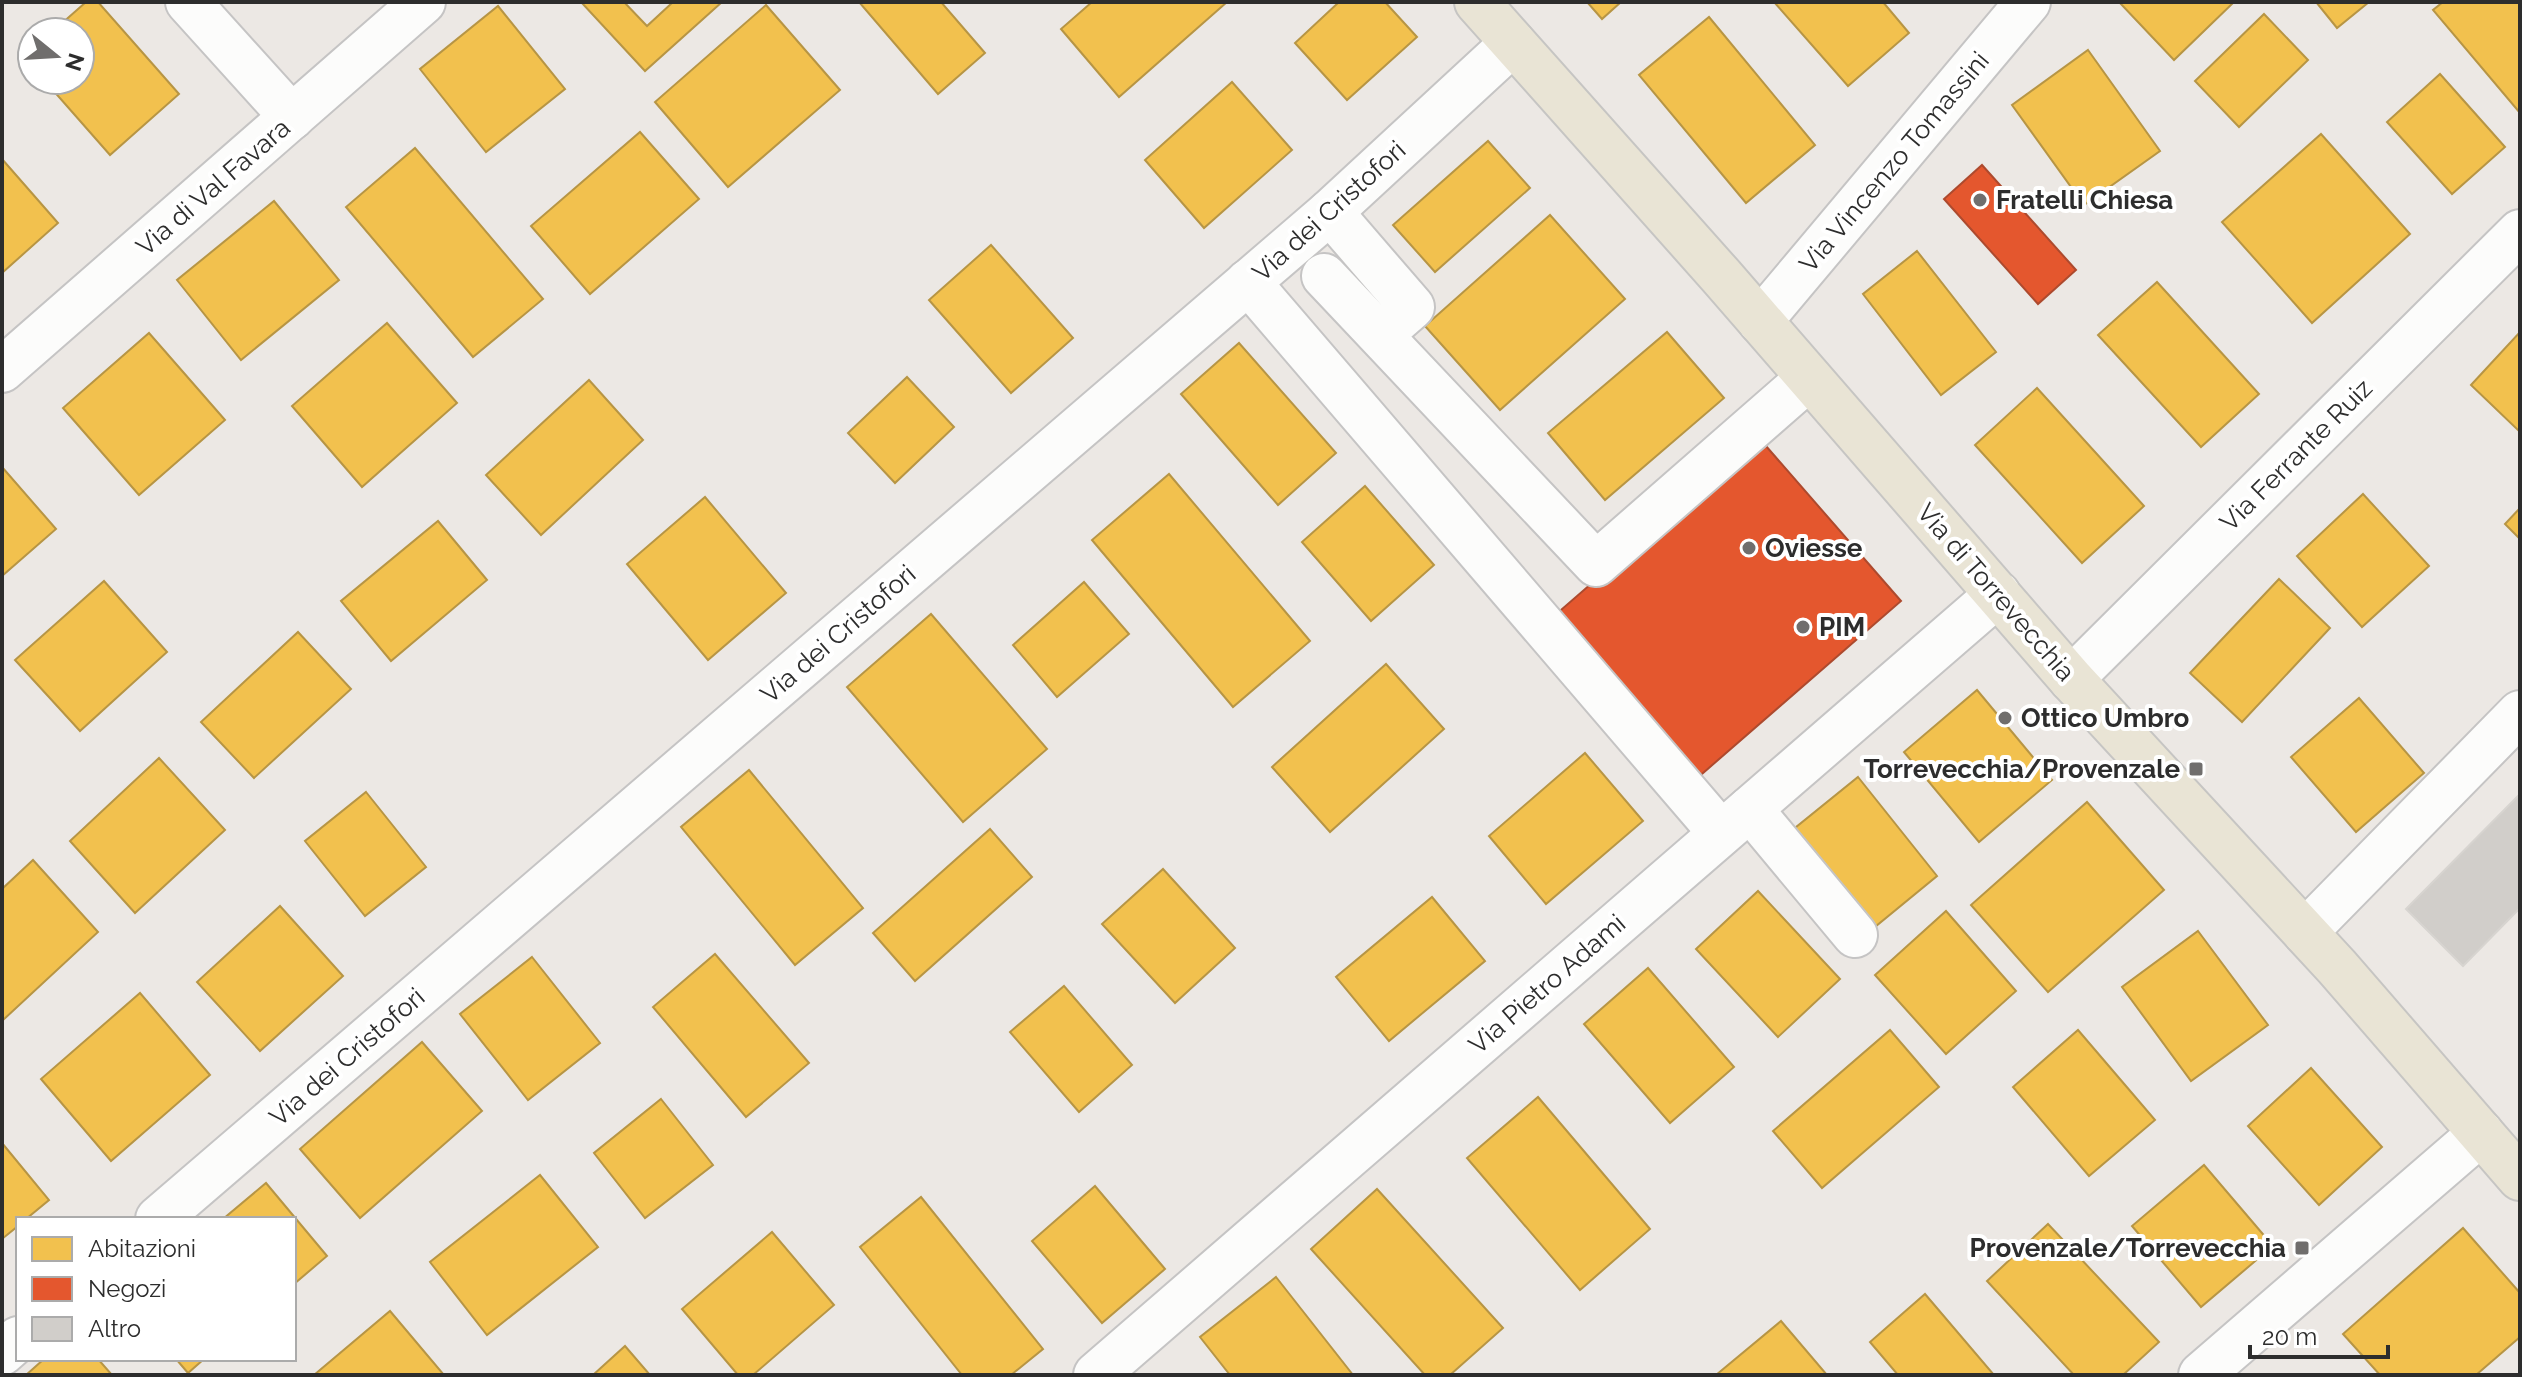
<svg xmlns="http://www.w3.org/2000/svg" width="2522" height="1377" viewBox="0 0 2522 1377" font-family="Raleway,sans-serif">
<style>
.homes{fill:#f2c14e;stroke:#b79544;stroke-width:2}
.shops{fill:#e4572e;stroke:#ad4a2e;stroke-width:2}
.building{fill:#d1ceca;stroke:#d7d4d0;stroke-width:2}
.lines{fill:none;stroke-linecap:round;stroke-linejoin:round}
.minor-casing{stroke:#c5c4c4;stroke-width:48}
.major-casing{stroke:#c6c5c3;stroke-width:48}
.minor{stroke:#fcfcfb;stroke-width:44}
.major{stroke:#e9e4d5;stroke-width:44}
.poi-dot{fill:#706e6d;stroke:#fff;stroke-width:3}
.labels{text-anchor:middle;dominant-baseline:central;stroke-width:8;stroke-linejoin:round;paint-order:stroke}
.street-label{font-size:26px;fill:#2d2d2d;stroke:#fff}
.poi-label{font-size:26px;font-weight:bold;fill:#2d2d2d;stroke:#fff;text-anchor:start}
</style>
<rect width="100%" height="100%" fill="#ece8e4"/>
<g class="homes">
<path d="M86,2H98L179,94L110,155L44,80H80V32H52Z"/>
<path d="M581,2H624L647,26L673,2H722L645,71Z"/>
<path d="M859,2H941L985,53L938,94Z"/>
<path d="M1092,2H1227L1119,97L1061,29Z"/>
<path d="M1339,2H1385L1417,37L1347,100L1295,43Z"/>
<path d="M1587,2H1621L1602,19Z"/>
<path d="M1774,2H1883L1909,33L1848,86Z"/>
<path d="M2119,2H2234L2174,60Z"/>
<path d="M2316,2H2369L2337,28Z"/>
<path d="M2443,2H2520V113L2433,10Z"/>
<path d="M766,5L840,90L728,187L655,102Z"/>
<path d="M498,6L565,89L486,152L420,69Z"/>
<path d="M2264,14L2308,60L2239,127L2195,81Z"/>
<path d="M1709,17L1815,145L1746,203L1639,75Z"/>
<path d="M2088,50L2160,151L2084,205L2012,105Z"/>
<path d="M2440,74L2505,147L2452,194L2387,122Z"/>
<path d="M1232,82L1292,150L1204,228L1145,160Z"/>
<path d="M640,132L699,199L590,294L531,226Z"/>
<path d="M2321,134L2410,234L2312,323L2222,222Z"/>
<path d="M1488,141L1530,188L1435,272L1393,225Z"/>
<path d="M415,148L543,299L473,357L346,207Z"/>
<path d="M2,159L58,223L2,273Z"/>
<path d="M274,201L339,280L241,360L177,280Z"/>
<path d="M1550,215L1625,299L1500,410L1425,326Z"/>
<path d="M991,245L1073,338L1011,393L929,300Z"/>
<path d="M1917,251L1996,352L1941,395L1863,294Z"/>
<path d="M2157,282L2259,394L2201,447L2098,335Z"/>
<path d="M387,323L457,403L362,487L292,406Z"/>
<path d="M1667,332L1724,398L1605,500L1548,433Z"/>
<path d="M2520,332V432L2471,385Z"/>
<path d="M149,333L225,420L139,495L63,408Z"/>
<path d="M1239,343L1336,453L1278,505L1181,394Z"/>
<path d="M907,377L954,427L895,483L848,433Z"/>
<path d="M589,380L643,440L541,535L486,475Z"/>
<path d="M2037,388L2144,506L2082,563L1975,445Z"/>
<path d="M2,467L56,529L2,576Z"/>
<path d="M1169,474L1310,641L1233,707L1092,540Z"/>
<path d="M1365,486L1434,565L1371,621L1302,542Z"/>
<path d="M2363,494L2429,566L2362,627L2297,556Z"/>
<path d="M705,497L786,593L708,660L627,564Z"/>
<path d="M2520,508V539L2505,524Z"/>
<path d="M438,521L487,580L391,661L341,601Z"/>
<path d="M2279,579L2330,628L2242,722L2190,673Z"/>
<path d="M104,581L167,652L80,731L15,660Z"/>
<path d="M1084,582L1129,634L1057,697L1013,645Z"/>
<path d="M931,614L1047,749L963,822L847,687Z"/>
<path d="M298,632L351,689L254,778L201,722Z"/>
<path d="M1386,664L1444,729L1330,832L1272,767Z"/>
<path d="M1977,690L2052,780L1979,842L1904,752Z"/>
<path d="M2359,698L2424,773L2356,832L2291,757Z"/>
<path d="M1585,753L1643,821L1546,904L1489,836Z"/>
<path d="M159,758L225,830L135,913L70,841Z"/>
<path d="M749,770L863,908L795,965L681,827Z"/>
<path d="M1858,777L1937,876L1870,931L1790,832Z"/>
<path d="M366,792L426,867L365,916L305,841Z"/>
<path d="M2087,802L2164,890L2048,992L1971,905Z"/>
<path d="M990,829L1032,877L915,981L873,933Z"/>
<path d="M33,860L98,932L2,1021V889Z"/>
<path d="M1163,869L1235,948L1175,1003L1102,924Z"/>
<path d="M1758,891L1840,979L1778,1037L1696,949Z"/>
<path d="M1432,897L1485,961L1389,1041L1336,977Z"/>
<path d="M280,906L343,976L260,1051L197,982Z"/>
<path d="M1946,911L2016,991L1946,1054L1875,975Z"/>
<path d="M2198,931L2268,1025L2191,1081L2122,987Z"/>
<path d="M715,954L809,1063L746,1117L653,1007Z"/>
<path d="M532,957L600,1043L528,1100L460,1014Z"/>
<path d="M1648,968L1734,1067L1670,1123L1584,1024Z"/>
<path d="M1064,986L1132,1065L1079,1112L1010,1032Z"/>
<path d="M140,993L210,1075L111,1161L41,1079Z"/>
<path d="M1890,1030L1939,1087L1822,1188L1773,1131Z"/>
<path d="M2078,1030L2155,1120L2089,1176L2013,1087Z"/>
<path d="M422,1042L482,1111L360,1218L300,1149Z"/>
<path d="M2311,1068L2382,1147L2319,1205L2248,1126Z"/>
<path d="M1538,1097L1650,1229L1580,1290L1467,1158Z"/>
<path d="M661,1099L713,1165L645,1218L594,1153Z"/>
<path d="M2,1143L49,1200L26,1219H18V1226L2,1239Z"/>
<path d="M2204,1165L2273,1246L2201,1307L2132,1226Z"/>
<path d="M540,1175L598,1247L487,1335L430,1262Z"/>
<path d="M266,1183L327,1256L294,1284V1219H223Z"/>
<path d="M1095,1186L1165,1269L1102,1323L1032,1241Z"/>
<path d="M1377,1189L1503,1328L1450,1375H1425L1311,1249Z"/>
<path d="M921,1197L1043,1349L1011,1375H962L860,1247Z"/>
<path d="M2048,1224L2159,1342L2123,1375H2074L1987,1281Z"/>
<path d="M2463,1228L2520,1293V1337L2476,1375H2380L2343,1334Z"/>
<path d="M772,1232L834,1305L753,1375H738L682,1309Z"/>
<path d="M1276,1277L1353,1375H1230L1200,1337Z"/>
<path d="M1925,1294L1994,1375H1898L1870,1342Z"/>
<path d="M390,1311L444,1375H314Z"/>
<path d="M1781,1321L1827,1375H1716Z"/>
<path d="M625,1346L650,1375H593Z"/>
<path d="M44,1359H98L112,1375H26Z"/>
<path d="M176,1359H204L188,1373Z"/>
</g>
<g class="shops">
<path d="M1982,165L2076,270L2038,304L1944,199Z"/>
<path d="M1759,438L1901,601L1695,780L1554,616Z"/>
</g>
<path class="building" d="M2520,794V908L2463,966L2406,909Z"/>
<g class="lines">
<g class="minor-casing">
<g id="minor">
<path d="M188,2L292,117"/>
<path d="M1330,212L1412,307L1381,334"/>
<path d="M1324,276L1596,564L1809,378"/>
<path d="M1248,282L1721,833"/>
<path d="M1760,321L2028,2"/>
<path d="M2,370L423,2"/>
<path d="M2071,679L2520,232"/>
<path d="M1750,809L1855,935"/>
<path d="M2305,932L2520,713"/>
<path d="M158,1219L1330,212L1513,43"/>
<path d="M2,1353L18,1339"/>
<path d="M1096,1375L1998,594"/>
<path d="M2201,1375L2481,1133"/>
</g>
</g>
<g class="major-casing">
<path id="major" d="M1477,2L1721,276L2071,679L2337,967L2520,1178"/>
</g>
<use href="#minor" class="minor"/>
<use href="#major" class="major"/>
</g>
<g class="poi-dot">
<circle cx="1980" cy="200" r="8"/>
<circle cx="1749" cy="548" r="8"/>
<circle cx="1803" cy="627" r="8"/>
<circle cx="2005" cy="718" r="8"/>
<rect x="2188" y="761" width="16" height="16" rx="4"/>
<rect x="2294" y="1240" width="16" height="16" rx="4"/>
</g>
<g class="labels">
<g class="street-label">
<text transform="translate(1894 162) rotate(-50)">Via Vincenzo Tomassini</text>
<text transform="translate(213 187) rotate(-41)">Via di Val Favara</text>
<text transform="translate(1329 211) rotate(-42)">Via dei Cristofori</text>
<text transform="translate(2296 455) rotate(-45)">Via Ferrante Ruiz</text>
<text transform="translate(1996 592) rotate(49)">Via di Torrevecchia</text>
<text transform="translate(838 634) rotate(-41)">Via dei Cristofori</text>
<text transform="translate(1547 984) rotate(-41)">Via Pietro Adami</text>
<text transform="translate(347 1057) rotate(-41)">Via dei Cristofori</text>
</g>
<g class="poi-label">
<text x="1996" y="200">Fratelli Chiesa</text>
<text x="1765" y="548">Oviesse</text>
<text x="1819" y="627">PIM</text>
<text x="2021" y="718">Ottico Umbro</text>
<text x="2180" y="769" text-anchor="end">Torrevecchia/Provenzale</text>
<text x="2286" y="1248" text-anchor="end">Provenzale/Torrevecchia</text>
</g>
</g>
<rect width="2522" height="1377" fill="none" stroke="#2d2d2d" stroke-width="8"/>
<rect x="16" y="1217" width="280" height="144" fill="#ffffff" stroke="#ababab" stroke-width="2"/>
<rect x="32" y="1237" width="40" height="24" fill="#f2c14e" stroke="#ababab" stroke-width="2"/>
<text x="88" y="1257" font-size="24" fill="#2d2d2d">Abitazioni</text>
<rect x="32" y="1277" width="40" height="24" fill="#e4572e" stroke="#ababab" stroke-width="2"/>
<text x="88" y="1297" font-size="24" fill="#2d2d2d">Negozi</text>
<rect x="32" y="1317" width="40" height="24" fill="#d1ceca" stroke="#ababab" stroke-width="2"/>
<text x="88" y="1337" font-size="24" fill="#2d2d2d">Altro</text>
<g transform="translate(56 56) rotate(108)"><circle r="38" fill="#ffffff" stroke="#ababab" stroke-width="2"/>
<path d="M0-6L14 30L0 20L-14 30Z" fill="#706e6d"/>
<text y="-12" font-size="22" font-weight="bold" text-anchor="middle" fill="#2d2d2d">N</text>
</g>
<path d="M2250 1345v12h138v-12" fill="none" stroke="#2d2d2d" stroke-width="4"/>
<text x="2262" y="1345" font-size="24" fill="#2d2d2d" stroke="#ffffff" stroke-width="6" paint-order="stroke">20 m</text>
</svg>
